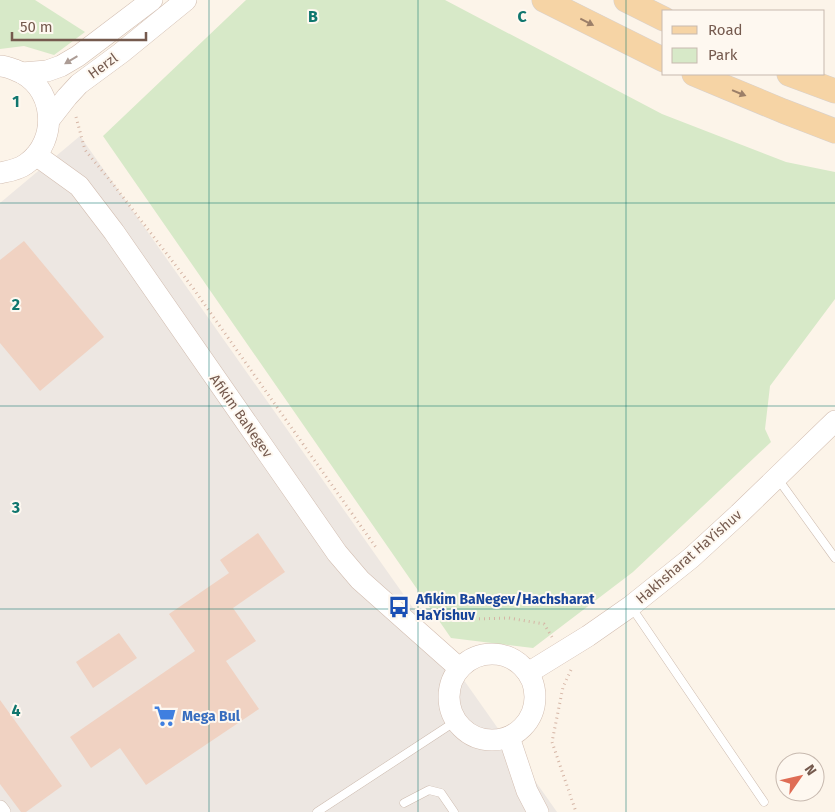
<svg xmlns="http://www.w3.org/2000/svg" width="835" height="812" viewBox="0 0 835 812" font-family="'Fira Sans',sans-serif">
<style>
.industrial{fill:#ede7e2}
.green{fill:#d7e9c8}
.building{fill:#f0d2c2}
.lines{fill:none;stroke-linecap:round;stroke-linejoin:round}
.lane-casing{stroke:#cdbbaf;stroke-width:9}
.street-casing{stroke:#cdbbaf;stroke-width:16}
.secondary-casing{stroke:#d2bdb0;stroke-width:22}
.primary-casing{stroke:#d8d1cd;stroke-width:25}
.path{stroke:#d5b5a5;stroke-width:3;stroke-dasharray:1 4;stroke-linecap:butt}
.lane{stroke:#fff;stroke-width:8}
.street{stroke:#fff;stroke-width:15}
.secondary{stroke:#fff;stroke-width:21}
.primary{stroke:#f6d4a5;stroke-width:24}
.oneway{fill:#9c7f68}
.oneway2{fill:#ac9c95}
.grid{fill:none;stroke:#0f766e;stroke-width:1;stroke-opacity:0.55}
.labels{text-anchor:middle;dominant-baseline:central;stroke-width:4;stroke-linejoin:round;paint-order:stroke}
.street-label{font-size:14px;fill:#755a4e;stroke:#fef8f0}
.transit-label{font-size:14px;font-weight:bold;fill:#164399;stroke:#fef8f0;text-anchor:start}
.shop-label{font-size:14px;font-weight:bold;fill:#366cbe;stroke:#fef8f0;text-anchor:start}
.grid-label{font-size:16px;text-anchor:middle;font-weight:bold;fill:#0f766e;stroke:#fef8f0;stroke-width:4;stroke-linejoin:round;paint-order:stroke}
</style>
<rect width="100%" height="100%" fill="#fcf4e9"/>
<path class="industrial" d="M80,136L557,812H0V203Z"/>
<g class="green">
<path d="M0,0H35L85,32L54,55L24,46L0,49Z"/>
<path d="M246,0H445L662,114L786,162L835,172V299L770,386L765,429L771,442L633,572L533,648L451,638L103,136Z"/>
</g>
<g class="building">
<path d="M24,241L104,337L40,391L0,343V260Z"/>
<path d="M258,533L285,572L233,608L256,641L226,661L259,709L146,785L120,748L91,768L70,737L195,651L169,614L229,573L220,560Z"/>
<path d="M119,633L137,658L93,688L76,662Z"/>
<path d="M0,700L62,786L26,812H21L0,784Z"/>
</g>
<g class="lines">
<g class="lane-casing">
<g id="lane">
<path d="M778,479L835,558"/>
<path d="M632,608L764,802"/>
<path d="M404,803L429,790L441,793L454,812"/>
<path d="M317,812L456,721"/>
</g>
</g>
<g class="street-casing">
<path id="street" d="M0,808L3,812"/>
</g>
<g class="secondary-casing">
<g id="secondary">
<path d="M0,66C5,66 10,68 15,70C55,84 60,141 26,164C18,170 9,171 0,173"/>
<path d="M22,73L47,71L61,66L78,56L152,0"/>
<path d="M49,120L67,97L79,84L121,53L186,0"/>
<path d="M36,155L79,186L114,232L337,553L360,580L459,668"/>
<circle cx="492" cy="697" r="43"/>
<path d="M528,673L588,636L631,606L691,558L739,514L835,421"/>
<path d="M509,737L527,791L538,812"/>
</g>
</g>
<g class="primary-casing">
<g id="primary">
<path d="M544,0L664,60"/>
<path d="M626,0L664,19"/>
<path d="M694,74L783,111L835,131"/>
<path d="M789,74L835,91"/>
</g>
</g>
<g class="path">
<path d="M76,117L85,150L113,184L193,288L377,549"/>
<path d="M474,619L509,618L544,624L552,637"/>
<path d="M571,670L563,687L552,742L576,812"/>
</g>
<use href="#lane" class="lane"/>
<use href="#street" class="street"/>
<use href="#secondary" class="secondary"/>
<use href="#primary" class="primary"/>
</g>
<defs><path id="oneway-solid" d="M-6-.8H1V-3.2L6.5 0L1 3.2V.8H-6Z" transform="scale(1.25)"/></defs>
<g class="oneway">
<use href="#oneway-solid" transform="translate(587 22) rotate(27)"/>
<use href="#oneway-solid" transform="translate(739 93) rotate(22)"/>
</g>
<use class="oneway2" href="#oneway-solid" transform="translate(71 60) rotate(149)"/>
<path class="grid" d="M209,0V812M418,0V812M626,0V812M0,203H835M0,406H835M0,609H835"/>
<defs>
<g id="bus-bare" transform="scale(1.725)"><path d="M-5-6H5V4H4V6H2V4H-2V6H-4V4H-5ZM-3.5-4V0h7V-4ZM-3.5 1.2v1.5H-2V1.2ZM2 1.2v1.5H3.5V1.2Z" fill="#1a4fb4" stroke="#fef8f0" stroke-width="2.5" paint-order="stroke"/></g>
<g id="supermarket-bare" transform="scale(1.725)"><path d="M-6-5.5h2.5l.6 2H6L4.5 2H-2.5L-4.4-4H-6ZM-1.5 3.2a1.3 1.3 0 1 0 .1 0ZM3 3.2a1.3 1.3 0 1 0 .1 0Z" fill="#3f7fe0" stroke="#fef8f0" stroke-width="2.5" paint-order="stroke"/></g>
</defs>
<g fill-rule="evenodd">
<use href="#bus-bare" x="399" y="607"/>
<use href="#supermarket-bare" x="165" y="716"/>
</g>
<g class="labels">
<g class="street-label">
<text transform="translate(103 66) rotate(-36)">Herzl</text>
<text transform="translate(241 416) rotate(55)">Afikim BaNegev</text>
<text transform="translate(689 557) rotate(-41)">Hakhsharat HaYishuv</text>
</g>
<g class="transit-label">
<text x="416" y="599">Afikim BaNegev/Hachsharat<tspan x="416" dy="16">HaYishuv</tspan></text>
</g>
<g class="shop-label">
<text x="182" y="716">Mega Bul</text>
</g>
</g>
<g class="grid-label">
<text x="313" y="22">B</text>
<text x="522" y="22">C</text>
<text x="16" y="107">1</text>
<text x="16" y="310">2</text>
<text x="16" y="513">3</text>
<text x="16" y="716">4</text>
</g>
<rect x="662" y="10" width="162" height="65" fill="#fef8f0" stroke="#c7b9af"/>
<rect x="672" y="26" width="25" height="8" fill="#f6d4a5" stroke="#c7b9af"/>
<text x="708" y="35" font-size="15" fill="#755a4e">Road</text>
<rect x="672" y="48" width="25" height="15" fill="#d7e9c8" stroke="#c7b9af"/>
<text x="708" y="60" font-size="15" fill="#755a4e">Park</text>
<g transform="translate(800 777) rotate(56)"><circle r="24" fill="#fef8f0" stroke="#c7b9af"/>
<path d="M0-4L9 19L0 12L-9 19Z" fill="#df6d55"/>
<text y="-8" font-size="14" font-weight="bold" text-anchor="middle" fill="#755a4e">N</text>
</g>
<path d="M12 32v8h134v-8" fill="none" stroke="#755a4e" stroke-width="2.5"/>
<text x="20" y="32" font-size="15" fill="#755a4e" stroke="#fef8f0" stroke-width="4" paint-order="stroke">50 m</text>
</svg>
